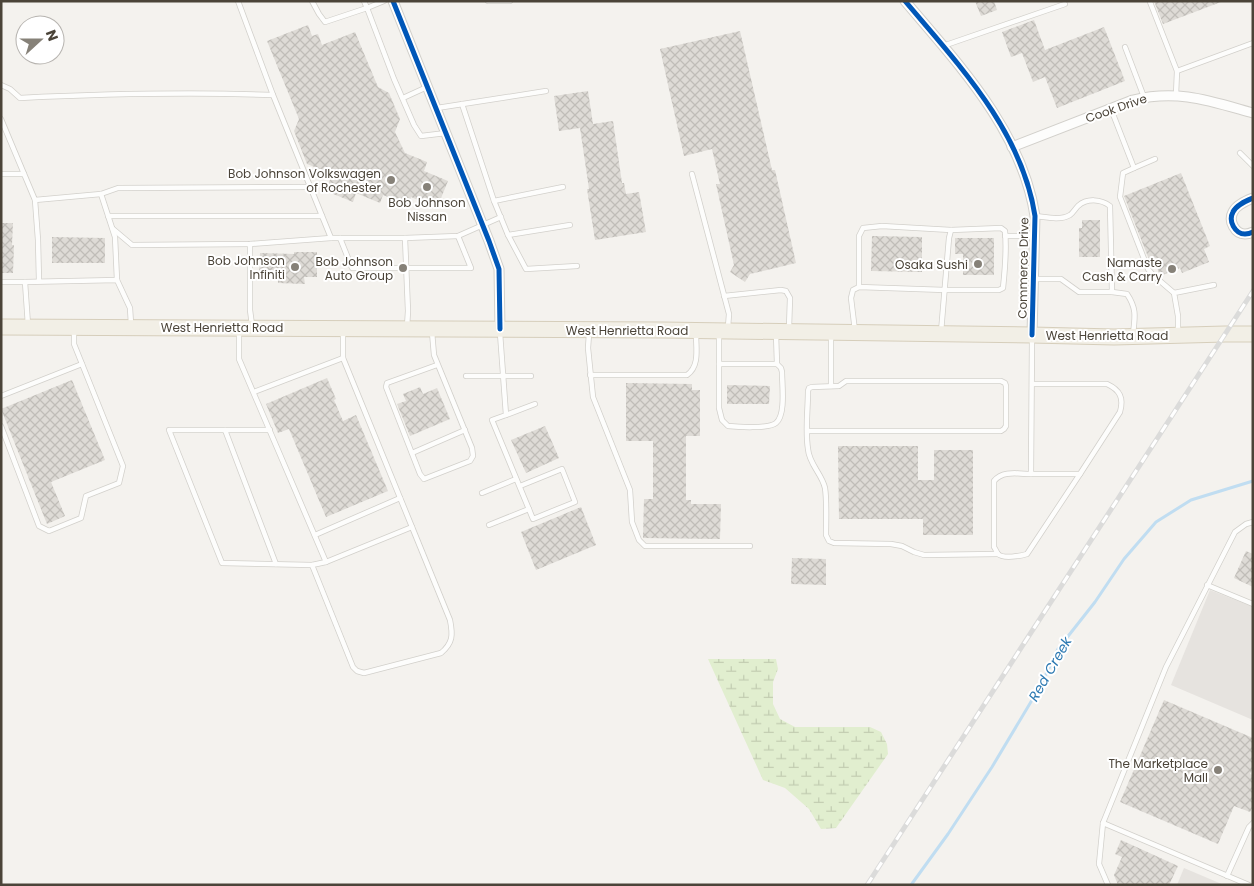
<svg xmlns="http://www.w3.org/2000/svg" width="1254" height="886" viewBox="0 0 1254 886" font-family="Poppins,sans-serif">
<style>
.wetland{fill:url(#wetland-marsh)}
.parking{fill:#e6e3df}
.lines{fill:none;stroke-linecap:round;stroke-linejoin:round}
.stream{stroke:#c0ddf1;stroke-width:3}
.building{fill:url(#building-cross-hatch)}
.lane-casing{stroke:#d2d0cb;stroke-width:6}
.street-casing{stroke:#d2d0cb;stroke-width:11}
.primary-casing{stroke:#d6cebb;stroke-width:17}
.lane{stroke:#fdfdfc;stroke-width:4.5}
.street{stroke:#fdfdfc;stroke-width:9}
.primary{stroke:#f2efe6;stroke-width:15}
.rail-casing{stroke:#dbdbda;stroke-width:5}
.rail{stroke:#fff;stroke-width:3;stroke-dasharray:9;stroke-linecap:butt}
.cycleway-casing{stroke:#fff;stroke-width:8}
.cycleway{stroke:#0057b8;stroke-width:5}
.poi-dot{fill:#868178;stroke:#fff;stroke-width:2}
.labels{text-anchor:middle;dominant-baseline:central;stroke-width:4;stroke-linejoin:round;paint-order:stroke}
.street-label{font-size:12px;fill:#4b4439;stroke:#fff}
.poi-label{font-size:12px;fill:#4b4439;stroke:#fff;text-anchor:end}
.water-label{font-size:14px;font-style:italic;fill:#2e7ab2;stroke:#fff}
</style>
<defs>
<pattern id="wetland-marsh" width="20" height="14" patternUnits="userSpaceOnUse" patternTransform="scale(1.25)"><rect width="20" height="14" fill="#e1eecf"/><path d="M1 5h8M5 5V1M11 12h8M15 12V8" fill="none" stroke="#c3cdb2"/></pattern>
<pattern id="building-cross-hatch" width="8" height="8" patternUnits="userSpaceOnUse" patternTransform="scale(1.25)"><rect width="8" height="8" fill="#dedbd6"/><path d="M0 0l8 8M0 8l8-8" fill="none" stroke="#c0bdb8"/></pattern>
</defs>
<rect width="100%" height="100%" fill="#f4f2ee"/>
<path class="wetland" d="M708,659H776L778,669L773,682V704L780,719L795,727H870L881,732L887,744L888,754L836,828L821,829L809,809L785,788L763,780Z"/>
<g class="parking">
<path d="M1210,590L1253,607V720L1171,685Z"/>
<path d="M1184,868L1224,885H1177Z"/>
</g>
<g class="lines">
<path class="stream" d="M911,885L948,834L992,767L1041,685L1058,649L1095,602L1124,559L1156,522L1191,500L1253,481"/>
</g>
<g class="building">
<path d="M975,1H994L997,10L981,16Z"/>
<path d="M1154,1H1221V2L1163,24Z"/>
<path d="M1034,20L1045,50L1104,27L1125,81L1057,108L1045,77L1033,82L1022,53L1011,57L1002,32Z"/>
<path d="M308,25L312,36L318,34L322,45L355,32L378,87L389,93L400,119L395,132L405,153L427,162L424,171L448,181L437,208L411,197L408,205L383,195L380,203L356,193L353,202L326,191L332,174L307,164L294,131L299,119L267,41Z"/>
<path d="M740,31L772,170H775L796,263L750,274L745,282L730,272L734,265L716,184H720L712,149L684,156L660,49Z"/>
<path d="M588,91L593,124L613,121L622,183H624L626,194L639,192L646,232L595,240L587,189H589L580,128L559,131L554,96Z"/>
<path d="M1181,173L1210,246L1204,249L1209,262L1182,273L1180,268L1160,276L1157,267L1153,269L1152,267L1124,196Z"/>
<path d="M1082,220H1100V257H1079V228H1082Z"/>
<path d="M1,223H13L12,245H14L13,273H1Z"/>
<path d="M872,236L922,237V272L871,271Z"/>
<path d="M52,237L105,238V263H52Z"/>
<path d="M955,238H994V275H963V254H955Z"/>
<path d="M294,252H317V277H304L305,284L278,283V275H259L260,253L294,254Z"/>
<path d="M327,378L336,399L334,400L343,421L356,415L388,491L326,517L289,429L278,433L266,404Z"/>
<path d="M72,380L105,460L51,482L65,516L47,524L1,409Z"/>
<path d="M626,383L692,384V390H700V436H686V500H691V504H721L720,539L643,538L644,499H653V441H626Z"/>
<path d="M727,385L770,386L769,404H727Z"/>
<path d="M420,387L423,394L437,388L450,419L410,436L397,404L406,401L403,394Z"/>
<path d="M545,426L559,458L526,473L511,440Z"/>
<path d="M838,446H918V480H934V450H973V535H923V519H839Z"/>
<path d="M581,507L596,545L536,570L521,532Z"/>
<path d="M1246,551L1253,554V587L1234,578Z"/>
<path d="M792,558L826,559V585L791,584Z"/>
<path d="M1164,700L1253,738V768L1250,774L1253,775V806L1250,812L1234,806L1218,844L1120,802Z"/>
<path d="M1121,840L1178,866L1169,885H1118L1114,875L1122,857L1115,854Z"/>
</g>
<g class="lines">
<g class="lane-casing">
<g id="lane">
<path d="M238,1L273,95L331,238H405L458,236L501,217"/>
<path d="M312,1L319,14L325,22L367,8L394,79L414,125L421,136L446,133"/>
<path d="M364,1L367,8L384,1"/>
<path d="M488,1H510"/>
<path d="M1150,2L1177,71L1253,43"/>
<path d="M943,46L1065,4"/>
<path d="M1125,47L1144,97"/>
<path d="M1,85L10,89L20,98C104,94 188,92 273,95"/>
<path d="M1176,95L1177,71"/>
<path d="M403,98L427,87"/>
<path d="M462,104L494,201L508,235L570,225"/>
<path d="M437,108L546,91"/>
<path d="M1111,109L1134,168L1123,173L1120,197L1148,269L1153,275L1174,293"/>
<path d="M1,119L35,200L101,194L118,188L310,187"/>
<path d="M1240,153L1253,166"/>
<path d="M1134,168L1155,159"/>
<path d="M1,174H24"/>
<path d="M692,174L729,314L728,327"/>
<path d="M101,194L115,237L117,280"/>
<path d="M35,200L38,240L39,281"/>
<path d="M494,201L563,187"/>
<path d="M108,216H322"/>
<path d="M1035,216C1045,217 1060,221 1070,215C1073,213 1075,209 1078,206C1087,198 1101,199 1110,206L1112,292"/>
<path d="M113,229L132,245L250,244L331,238"/>
<path d="M508,235L526,269L577,266"/>
<path d="M1005,236H1034"/>
<path d="M340,238L352,268H471L458,236"/>
<path d="M405,238L408,311L407,327"/>
<path d="M250,244V310L252,325"/>
<path d="M1033,279H1061L1079,292H1112L1127,294C1137,309 1135,317 1133,334"/>
<path d="M1,282H25L28,325"/>
<path d="M25,282L117,280L130,308L131,324"/>
<path d="M724,296L781,290L786,291L790,298L789,328"/>
<path d="M239,331V359L326,562L412,527L343,358V332"/>
<path d="M855,331L851,298L853,290L859,287L945,290H999L1003,288C1005,269 1007,251 1005,231L1001,228L951,230L882,226L863,228L859,236V287"/>
<path d="M432,332L434,355L472,448L473,456L470,461L424,479L420,474L386,387L387,383L437,365"/>
<path d="M719,332V408L722,420L728,426C737,427 769,429 776,423C786,415 782,385 782,372L781,368L777,364L776,334"/>
<path d="M941,332L949,238L951,230"/>
<path d="M500,333L506,415L492,420L533,519L575,502L562,469L520,486"/>
<path d="M589,334L588,348L593,397L630,490L632,522L639,540L645,546H750"/>
<path d="M1178,334V316L1174,293L1214,285"/>
<path d="M1032,338L1031,474H1080L1120,412C1124,398 1120,390 1107,384H1032"/>
<path d="M719,364H777"/>
<path d="M590,375H687C700,366 696,348 696,334"/>
<path d="M466,376H531"/>
<path d="M831,386V335"/>
<path d="M254,392L343,358"/>
<path d="M1,396L82,364"/>
<path d="M506,415L535,404"/>
<path d="M1,426L39,526L49,531L81,518L86,496L119,483L123,466L74,344V331"/>
<path d="M225,430L276,564"/>
<path d="M270,430H169L222,563L312,565L326,562"/>
<path d="M807,431H1001L1004,429L1006,426V386L1005,383L1001,381H846L839,386L812,387L809,388L808,391C808,410 805,430 808,449C809,464 822,474 825,488C827,501 826,522 826,535L829,541L834,543L891,544L902,546L914,552L924,555L998,554"/>
<path d="M412,453L465,430"/>
<path d="M1031,474C1019,474 1003,470 994,481V547C995,548 997,553 998,554C1003,559 1021,556 1027,554L1080,474"/>
<path d="M482,493L516,479"/>
<path d="M489,525L529,509"/>
<path d="M315,535L400,498"/>
<path d="M312,565L353,667L357,671L364,673L441,653C453,643 453,635 450,620L412,527"/>
<path d="M1207,585L1253,604"/>
<path d="M1103,823L1099,864L1108,885"/>
<path d="M1227,876L1249,827L1253,823"/>
<path d="M1249,885L1103,823L1166,667L1235,532L1246,524L1253,522"/>
</g>
</g>
<g class="street-casing">
<g id="street">
<path d="M393,1L489,241L499,269L500,329"/>
<path d="M905,1C959,65 1022,131 1035,216L1032,335"/>
<path d="M1012,147L1133,100C1178,89 1210,101 1253,113"/>
<path d="M1253,198C1246,201 1236,205 1233,212C1228,221 1235,234 1245,234C1247,234 1251,233 1253,232"/>
</g>
</g>
<g class="primary-casing">
<path id="primary" d="M1,327L662,330L1032,335L1114,337L1225,334H1253"/>
</g>
<use href="#lane" class="lane"/>
<use href="#street" class="street"/>
<use href="#primary" class="primary"/>
<g class="rail-casing">
<path id="rail" d="M867,885L1253,291"/>
</g>
<use href="#rail" class="rail"/>
<g class="cycleway-casing">
<g id="cycleway">
<path d="M393,1L489,241L499,269L500,329"/>
<path d="M905,1C959,65 1022,131 1035,216L1032,335"/>
<path d="M1253,198C1246,201 1236,205 1233,212C1228,221 1235,234 1245,234C1247,234 1251,233 1253,232"/>
</g>
</g>
<use href="#cycleway" class="cycleway"/>
</g>
<g class="poi-dot">
<circle cx="391" cy="180" r="5"/>
<circle cx="427" cy="187" r="5"/>
<circle cx="978" cy="264" r="5"/>
<circle cx="295" cy="267" r="5"/>
<circle cx="403" cy="268" r="5"/>
<circle cx="1172" cy="269" r="5"/>
<circle cx="1218" cy="770" r="5"/>
</g>
<g class="labels">
<g class="street-label">
<text transform="translate(1116 108) rotate(-19)">Cook Drive</text>
<text transform="translate(1023 268) rotate(-89)">Commerce Drive</text>
<text x="222" y="327">West Henrietta Road</text>
<text x="627" y="330">West Henrietta Road</text>
<text x="1107" y="335">West Henrietta Road</text>
</g>
<g class="poi-label">
<text x="381" y="173">Bob Johnson Volkswagen<tspan x="381" dy="14">of Rochester</tspan></text>
<text x="427" y="202" text-anchor="middle">Bob Johnson<tspan x="427" dy="14">Nissan</tspan></text>
<text x="285" y="260">Bob Johnson<tspan x="285" dy="14">Infiniti</tspan></text>
<text x="393" y="261">Bob Johnson<tspan x="393" dy="14">Auto Group</tspan></text>
<text x="1162" y="262">Namaste<tspan x="1162" dy="14">Cash &amp; Carry</tspan></text>
<text x="968" y="264">Osaka Sushi</text>
<text x="1208" y="763">The Marketplace<tspan x="1208" dy="14">Mall</tspan></text>
</g>
<g class="water-label">
<text transform="translate(1050 669) rotate(-60)">Red Creek</text>
</g>
</g>
<rect width="1254" height="886" fill="none" stroke="#4b4439" stroke-width="5"/>
<g transform="translate(40 40) rotate(69)"><circle r="24" fill="#ffffff" stroke="#b7b4b0"/>
<path d="M0-4L9 19L0 12L-9 19Z" fill="#868178"/>
<text y="-8" font-size="14" font-weight="bold" text-anchor="middle" fill="#4b4439">N</text>
</g>
</svg>
